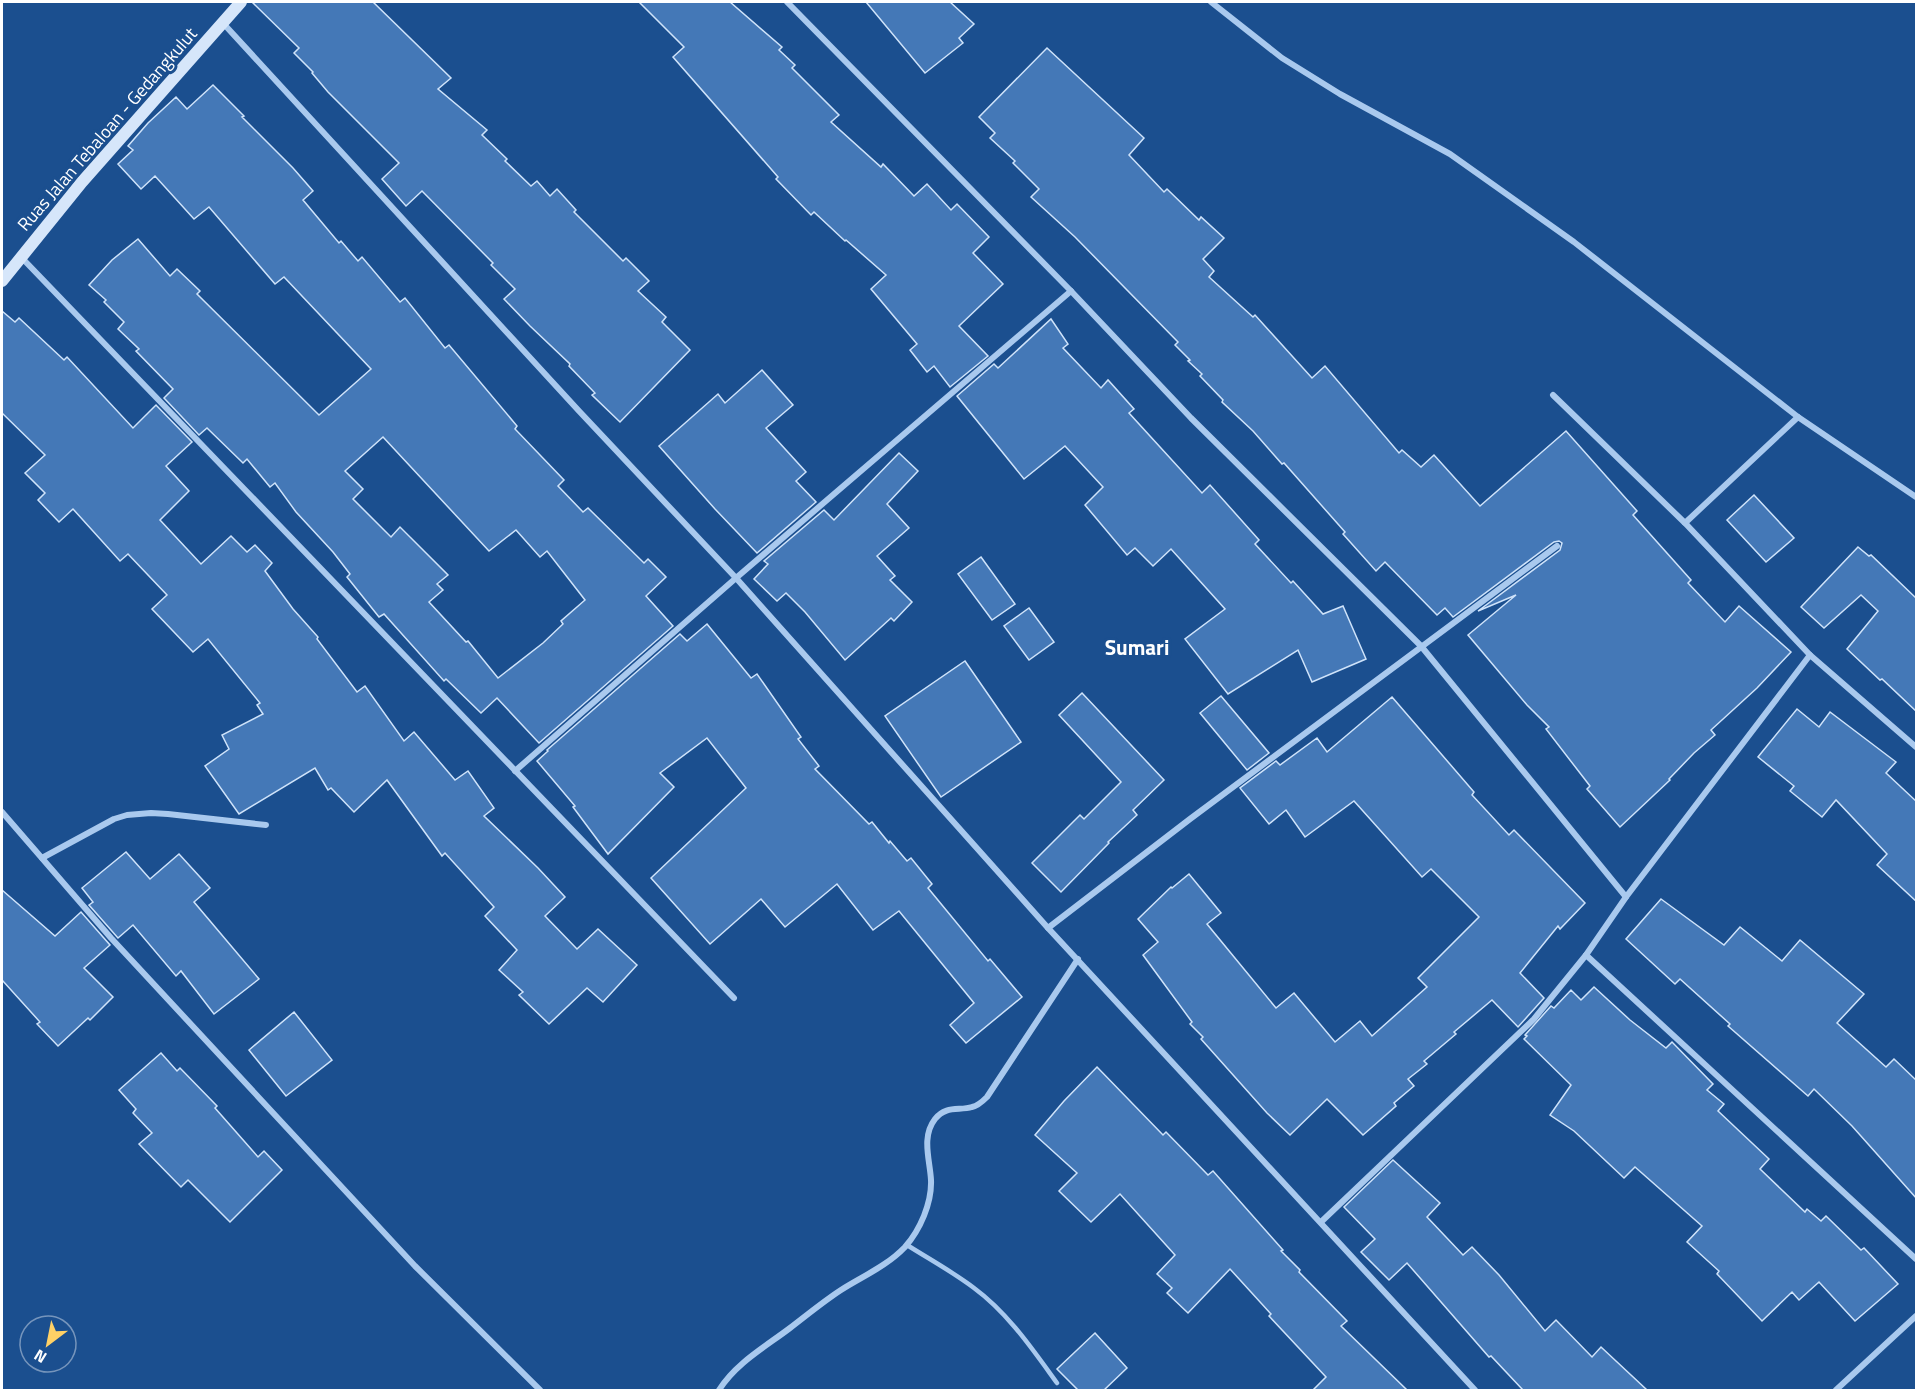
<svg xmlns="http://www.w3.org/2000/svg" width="1918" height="1392" viewBox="0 0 1918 1392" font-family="'Titillium Web',sans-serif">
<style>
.building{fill:#4478b7;stroke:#cfe3fa;stroke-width:1.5;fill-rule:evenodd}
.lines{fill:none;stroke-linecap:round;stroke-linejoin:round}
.lane{stroke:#a9c9ee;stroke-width:4.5}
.street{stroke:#a9c9ee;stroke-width:6}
.secondary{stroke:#d6e6fa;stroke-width:12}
.labels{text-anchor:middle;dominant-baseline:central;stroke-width:6;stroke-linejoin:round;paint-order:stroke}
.street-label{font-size:18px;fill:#fff;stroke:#1b4f8f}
.quarter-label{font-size:21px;font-weight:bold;fill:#fff;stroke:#1b4f8f}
</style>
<rect width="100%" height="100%" fill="#1b4f8f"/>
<g class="building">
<path d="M252,2H373L451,78L438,89L487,130L482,135L507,159L505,161L531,186L537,181L550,196L557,189L576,210L574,212L623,261L626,258L649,281L638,291L666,317L662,322L690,350L620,422L592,395L595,393L569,366L570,364L530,326L504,299L515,289L491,265L493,263L422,191L406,206L382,179L399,163L328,92L312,73L313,72L294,53L299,48Z"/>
<path d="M639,2H730L782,47L779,50L795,65L792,68L839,115L831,122L881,167L883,164L914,196L927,184L951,210L957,204L989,237L973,253L1003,284L959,326L988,356L950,387L934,366L927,372L910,350L917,344L871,289L886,275L846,240L845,241L814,212L811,215L776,179L778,177L673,57L684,47Z"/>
<path d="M866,2H950L974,24L959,38L963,43L925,73Z"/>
<path d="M1047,48L1144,138L1129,155L1164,192L1167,189L1199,220L1201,217L1224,238L1203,259L1214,271L1209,277L1253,317L1255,315L1312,378L1325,366L1399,453L1402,450L1421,467L1434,455L1480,506L1566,431L1637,511L1633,515L1691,580L1688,583L1725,622L1739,606L1791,652L1757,688L1711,730L1715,735L1694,753L1669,779L1670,780L1620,827L1587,789L1590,786L1546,729L1549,727L1527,705L1468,635L1516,595L1478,611L1560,550L1562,543L1559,541L1554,542L1453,617L1445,608L1437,615L1385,562L1376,571L1343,534L1345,532L1284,463L1282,464L1253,431L1222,402L1223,400L1200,376L1202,374L1188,361L1190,360L1175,345L1178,342L1075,237L1031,197L1039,189L1013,163L1015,161L990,138L995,133L979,117Z"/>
<path d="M213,85L244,116L242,117L293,168L313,191L303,200L339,243L341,241L358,261L362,257L400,302L405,298L445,348L449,345L517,426L515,429L564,480L558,486L583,512L588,508L644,563L648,559L666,577L646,596L673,626L539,743L497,698L481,713L446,679L444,681L384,614L379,617L347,577L350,574L333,552L296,512L275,483L270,487L247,459L243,463L207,428L199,435L164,398L173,389L136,351L139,349L118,329L124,322L104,302L106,300L89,285L112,260L138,239L170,276L177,269L200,291L197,294L319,415L371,369L284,277L275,284L209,207L194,219L155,176L141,189L118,164L133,150L128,146L148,123L176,97L187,109ZM383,437L489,551L516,530L540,557L547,551L585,600L561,621L563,624L543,643L498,678L468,641L466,642L429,602L443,590L437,584L448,575L400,527L391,537L353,499L363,489L345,471Z"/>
<path d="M2,311L15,322L19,318L64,360L67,357L133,428L156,405L192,442L166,466L189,491L160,520L201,564L231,536L247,552L255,545L272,563L265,571L293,609L318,637L317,639L357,692L365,686L404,741L414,732L455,780L468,771L494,808L484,816L538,868L565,897L545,916L577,949L598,929L637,965L603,1002L587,988L549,1024L519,995L523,992L499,970L517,950L485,916L494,907L445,853L442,856L387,780L354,812L331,788L328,790L315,768L239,814L205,766L229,749L222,735L263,714L257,705L260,703L208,639L193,652L152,609L167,595L128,554L120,561L73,509L59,522L38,500L45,493L25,473L45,455L2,413Z"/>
<path d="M1051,319L1068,344L1063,348L1101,388L1108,380L1134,409L1129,413L1202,493L1210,485L1259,540L1255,544L1291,583L1293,581L1323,614L1343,606L1366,659L1312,682L1298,650L1228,694L1185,639L1225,609L1171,549L1153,566L1135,548L1127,555L1085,505L1103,487L1065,446L1024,479L957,396L994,364L998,368Z"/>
<path d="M762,370L793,405L766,428L806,472L796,481L816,502L757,553L715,509L659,446L718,394L725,403Z"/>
<path d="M899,453L918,471L887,504L909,528L877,556L895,576L890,580L912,602L894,621L891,618L845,660L805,612L786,593L777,601L754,579L768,564L764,561L824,510L834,520Z"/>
<path d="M1754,495L1794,538L1766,562L1727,520Z"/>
<path d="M1858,547L1869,556L1871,555L1917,599V712L1882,679L1880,680L1847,649L1878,611L1861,595L1824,628L1801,607Z"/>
<path d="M981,557L1015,604L992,620L958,574Z"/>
<path d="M1029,608L1054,642L1029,660L1004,626Z"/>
<path d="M707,624L751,678L757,674L801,737L798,739L819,766L815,769L869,824L872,822L889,843L890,841L907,861L911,858L932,884L928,888L988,961L990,959L1022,997L966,1043L950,1025L974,1003L899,911L873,930L837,884L785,927L761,899L710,944L651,878L746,788L707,738L660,773L674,787L608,854L573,807L575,806L537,761L548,751L547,750L680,634L687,641Z"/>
<path d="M965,661L1021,742L941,797L885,716Z"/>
<path d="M1082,693L1164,780L1133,810L1137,815L1108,842L1109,843L1061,892L1032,863L1080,815L1084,819L1121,782L1059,715Z"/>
<path d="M1221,696L1269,753L1247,770L1200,713Z"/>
<path d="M1392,697L1474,792L1472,795L1509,835L1514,830L1585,903L1560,929L1558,926L1520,973L1544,998L1518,1027L1492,1000L1454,1032L1456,1034L1424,1061L1427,1064L1408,1079L1414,1086L1394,1103L1396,1106L1363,1135L1327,1099L1290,1135L1267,1113L1201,1039L1203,1037L1190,1024L1192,1022L1143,955L1158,942L1138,919L1171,887L1172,888L1189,874L1221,913L1207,924L1276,1008L1294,993L1335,1042L1360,1021L1372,1036L1427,987L1418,978L1479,917L1431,869L1422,877L1354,801L1305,837L1286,810L1269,824L1240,788L1276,761L1280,765L1317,738L1327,752Z"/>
<path d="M1797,709L1819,727L1830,712L1896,762L1886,773L1917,802V902L1877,865L1887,854L1836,800L1822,817L1790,791L1794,786L1758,757Z"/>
<path d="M126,852L150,879L179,854L210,888L194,902L259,979L214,1014L181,971L176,976L133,925L118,938L89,905L93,902L82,888Z"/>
<path d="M2,890L55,936L81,912L110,945L84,968L113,997L90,1020L88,1018L58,1046L37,1024L40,1022L2,980Z"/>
<path d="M1661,899L1724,945L1740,927L1782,961L1800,940L1864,994L1837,1023L1886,1067L1894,1059L1917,1081V1199L1852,1126L1814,1089L1808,1096L1728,1026L1730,1024L1680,979L1675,984L1626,939Z"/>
<path d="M1594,987L1630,1020L1666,1048L1672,1042L1713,1084L1707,1090L1724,1104L1718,1111L1769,1159L1760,1169L1805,1212L1807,1209L1821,1221L1826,1216L1861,1250L1864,1248L1898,1284L1855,1321L1819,1282L1799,1300L1792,1292L1762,1321L1717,1274L1719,1271L1687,1242L1702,1226L1635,1167L1624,1178L1574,1131L1550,1115L1571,1085L1524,1039L1527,1036L1525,1035L1551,1006L1554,1008L1571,990L1581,1000Z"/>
<path d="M294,1012L332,1060L286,1096L249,1050Z"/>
<path d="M161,1053L177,1071L180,1068L217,1106L215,1108L258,1157L264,1151L282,1170L230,1222L188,1180L181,1187L139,1144L152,1133L133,1113L136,1109L119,1090Z"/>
<path d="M1097,1067L1163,1135L1166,1132L1208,1175L1213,1171L1283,1250L1281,1251L1300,1270L1299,1272L1347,1321L1341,1326L1407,1390H1313L1326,1377L1269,1316L1271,1314L1230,1269L1188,1313L1167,1293L1172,1288L1157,1274L1175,1255L1120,1194L1091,1222L1059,1191L1077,1173L1035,1135L1064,1101Z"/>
<path d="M1393,1160L1440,1203L1427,1217L1463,1255L1472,1247L1499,1275L1545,1331L1556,1320L1592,1357L1601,1347L1647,1390H1523L1491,1356L1489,1357L1407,1263L1389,1280L1361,1252L1375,1239L1344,1207Z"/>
<path d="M1095,1333L1127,1368L1104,1390H1078L1057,1369Z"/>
</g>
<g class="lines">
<path class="lane" d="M907,1245C929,1259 953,1272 974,1288C1008,1313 1033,1350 1057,1383"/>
<g class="street">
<path d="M787,2L1071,291L1191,418L1421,646L1626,897"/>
<path d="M1211,2L1282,58L1340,94L1450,154L1574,242L1798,417L1916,497"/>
<path d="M222,22L579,411L736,578L1048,928L1475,1390"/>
<path d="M21,257L734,998"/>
<path d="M1553,395L1685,523L1810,655"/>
<path d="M1685,523L1798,417"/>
<path d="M515,771L736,578L1071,291"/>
<path d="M2,812L111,938L415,1266L540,1390"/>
<path d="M42,858L114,819L127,815L151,813L168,814L266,825"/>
<path d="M1048,928L1190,819L1557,546"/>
<path d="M1586,955L1916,1259"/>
<path d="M1321,1222L1534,1019L1586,955L1626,897L1810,655L1916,747"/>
<path d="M719,1390C736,1363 765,1347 790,1328C807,1315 824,1301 841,1290C863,1276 887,1266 905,1247C920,1230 932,1203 931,1180C930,1160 921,1137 935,1119C946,1105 959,1111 972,1107C978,1106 983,1101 987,1097L1078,959"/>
<path d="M1836,1390L1916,1316"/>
</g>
<path class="secondary" d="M2,281L82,182L241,2"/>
</g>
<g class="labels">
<g class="street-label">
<text transform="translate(107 129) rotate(-49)">Ruas Jalan Tebaloan - Gedangkulut</text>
</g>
<g class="quarter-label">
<text x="1137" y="647">Sumari</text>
</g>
</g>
<rect width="1918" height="1392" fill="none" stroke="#ffffff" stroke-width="6"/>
<g transform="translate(48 1344) rotate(212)"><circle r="28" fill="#1b4f8f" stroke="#7695bc" stroke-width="1.5"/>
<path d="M0-4.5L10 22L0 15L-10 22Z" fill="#ffd166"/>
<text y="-9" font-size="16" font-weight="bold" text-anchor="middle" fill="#ffffff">N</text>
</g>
</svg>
